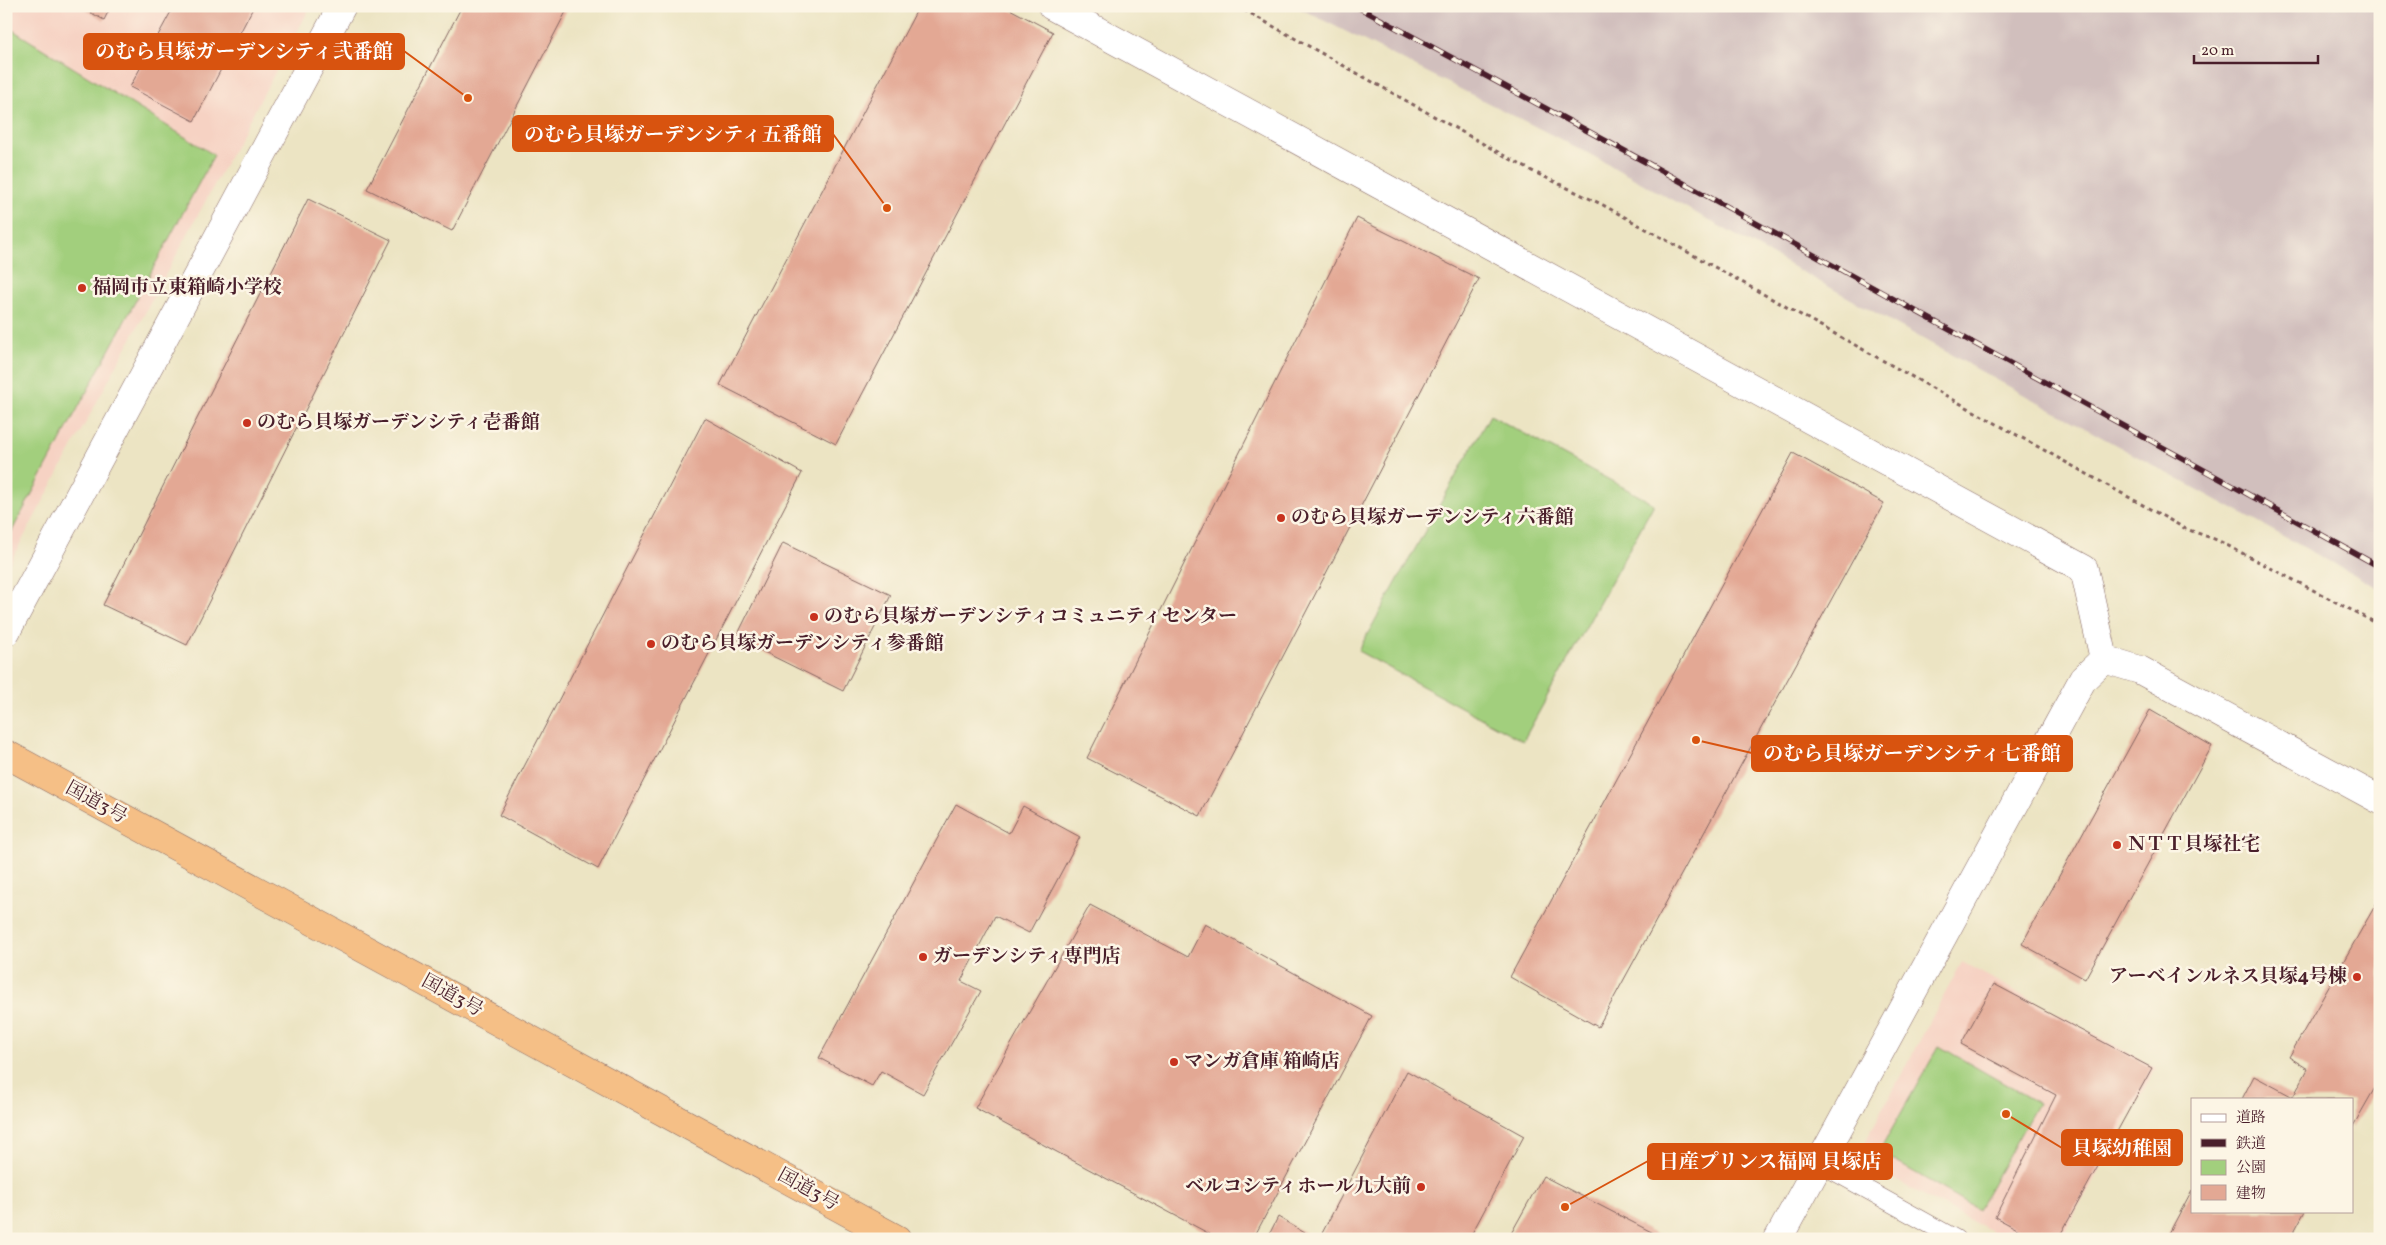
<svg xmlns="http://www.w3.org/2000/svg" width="2386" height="1245" viewBox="0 0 2386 1245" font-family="Vollkorn,'Noto Serif JP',serif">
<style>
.built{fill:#f6d2c3}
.industrial{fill:#d1bfbd}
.green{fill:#a2cf7d;stroke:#767754}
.building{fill:#e3a894}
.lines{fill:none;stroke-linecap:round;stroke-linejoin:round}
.service-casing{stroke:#836460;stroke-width:19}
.minor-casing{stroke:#836460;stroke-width:29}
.tertiary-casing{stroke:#836460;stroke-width:29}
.trunk-casing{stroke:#836460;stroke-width:29}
.path{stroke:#836460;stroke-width:3;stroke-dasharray:4 4;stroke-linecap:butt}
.service{stroke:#fff;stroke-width:18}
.minor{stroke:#fff;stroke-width:28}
.tertiary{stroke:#fff;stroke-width:28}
.trunk{stroke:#f5bf86;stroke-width:28}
.rail-casing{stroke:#4a1f2b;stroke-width:5.5}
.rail{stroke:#fcf5e5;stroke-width:4;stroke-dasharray:11;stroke-linecap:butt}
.poi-dot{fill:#c8321e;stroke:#fcf5e5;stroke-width:2}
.labels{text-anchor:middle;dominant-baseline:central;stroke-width:5;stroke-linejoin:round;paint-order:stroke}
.poi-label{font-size:19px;font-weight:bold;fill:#4a1f2b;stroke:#fcf5e5;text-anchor:start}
.street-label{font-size:19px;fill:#4a1f2b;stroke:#fcf5e5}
.leader{fill:none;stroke:#d8530f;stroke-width:2}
.callout-dot{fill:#d8530f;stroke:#fcf5e5;stroke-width:2}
.callout{fill:#d8530f;stroke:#d8530f;stroke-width:2}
.callout-label{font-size:20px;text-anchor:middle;font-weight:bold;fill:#fff}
</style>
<rect width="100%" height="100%" fill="#fcf5e5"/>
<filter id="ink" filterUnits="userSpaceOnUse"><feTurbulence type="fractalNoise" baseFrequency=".02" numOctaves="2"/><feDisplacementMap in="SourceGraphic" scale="10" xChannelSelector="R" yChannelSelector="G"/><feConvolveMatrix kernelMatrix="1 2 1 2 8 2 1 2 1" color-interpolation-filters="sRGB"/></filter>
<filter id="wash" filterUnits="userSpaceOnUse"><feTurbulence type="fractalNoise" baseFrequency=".0096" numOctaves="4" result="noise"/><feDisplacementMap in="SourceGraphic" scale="20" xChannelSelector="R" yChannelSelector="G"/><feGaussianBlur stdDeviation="1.12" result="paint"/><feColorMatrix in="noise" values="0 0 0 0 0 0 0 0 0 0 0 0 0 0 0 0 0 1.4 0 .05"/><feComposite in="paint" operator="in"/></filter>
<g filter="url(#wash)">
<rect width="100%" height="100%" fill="#ece4c3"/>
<g class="built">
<path d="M6,6H311L6,570Z"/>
<path d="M1962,962L2156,1068L2061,1239H2005L1856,1159Z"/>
</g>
<path class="industrial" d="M1295,6H2380V589L1986,374L1586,152Z"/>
<g class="green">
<path d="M6,26L214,155L6,542Z"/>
<path d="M1490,415L1654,504L1523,741L1358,651Z"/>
<path d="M1939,1046L2038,1103L1978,1209L1879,1152Z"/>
</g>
<g id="blocks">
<g class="building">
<path d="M79,6H111L104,20Z"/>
<path d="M174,6H254L194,121L130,87Z"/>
<path d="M462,6H569L452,231L367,189Z"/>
<path d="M919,6H1004L1053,32L836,444L720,385Z"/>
<path d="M308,199L391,240L187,645L103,605Z"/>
<path d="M1357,218L1479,279L1200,816L1087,758Z"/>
<path d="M705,418L802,473L598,869L499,815Z"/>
<path d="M1793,453L1884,503L1598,1027L1510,977Z"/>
<path d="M783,543L891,595L843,691L736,638Z"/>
<path d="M2150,710L2212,746L2085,979L2022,944Z"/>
<path d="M956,804L1009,833L1023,806L1080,837L1029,933L995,916L961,981L981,991L923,1094L881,1071L872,1086L819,1058Z"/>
<path d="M2380,897V1079L2352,1128V1099H2242L2254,1076L2293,1097L2308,1069L2289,1057Z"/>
<path d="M1090,905L1188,957L1205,924L1372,1016L1253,1239H1219L975,1108Z"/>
<path d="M1994,984L2152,1068L2058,1239H2036L1995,1217L2056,1095L1961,1044Z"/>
<path d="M1407,1071L1524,1136L1469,1239H1319Z"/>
<path d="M1543,1176L1665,1239H1508Z"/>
<path d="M2192,1190V1211H2305L2290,1239H2166Z"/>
<path d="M1278,1217L1315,1239H1267Z"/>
</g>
</g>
</g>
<g filter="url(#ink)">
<use href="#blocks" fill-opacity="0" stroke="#836460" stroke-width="1"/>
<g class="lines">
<g class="service-casing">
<path id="service" d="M1819,1163L1956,1239"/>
</g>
<g class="minor-casing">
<g id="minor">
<path d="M1052,6L2084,569L2104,659"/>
<path d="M6,632L342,6"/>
</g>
</g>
<g class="tertiary-casing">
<path id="tertiary" d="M1778,1239L2083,679L2104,659L2140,670L2380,800"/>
</g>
<g class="trunk-casing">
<path id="trunk" d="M6,754L897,1239"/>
</g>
<path class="path" d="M1237,6L1530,170L1603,205L2186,529L2217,540L2380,625"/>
<use href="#service" class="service"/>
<use href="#minor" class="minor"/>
<use href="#tertiary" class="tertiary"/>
<use href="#trunk" class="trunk"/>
<g class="rail-casing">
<path id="rail" d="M1356,6L1649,164L2380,567"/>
</g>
<use href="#rail" class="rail"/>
</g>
</g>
<g class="poi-dot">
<circle cx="82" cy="288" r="5"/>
<circle cx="247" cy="423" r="5"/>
<circle cx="1281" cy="518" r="5"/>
<circle cx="814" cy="617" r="5"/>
<circle cx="651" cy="644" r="5"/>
<circle cx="2117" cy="845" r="5"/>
<circle cx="923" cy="957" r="5"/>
<circle cx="2357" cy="977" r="5"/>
<circle cx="1174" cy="1062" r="5"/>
<circle cx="1421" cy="1187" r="5"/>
</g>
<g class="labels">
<g class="poi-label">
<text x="92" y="288">福岡市立東箱崎小学校</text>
<text x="257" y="423">のむら貝塚ガーデンシティ壱番館</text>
<text x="1291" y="518">のむら貝塚ガーデンシティ六番館</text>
<text x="824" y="617">のむら貝塚ガーデンシティコミュニティセンター</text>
<text x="661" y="644">のむら貝塚ガーデンシティ参番館</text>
<text x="2127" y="845">ＮＴＴ貝塚社宅</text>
<text x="933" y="957">ガーデンシティ専門店</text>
<text x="2347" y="977" text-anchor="end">アーベインルネス貝塚4号棟</text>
<text x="1184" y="1062">マンガ倉庫 箱崎店</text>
<text x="1411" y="1187" text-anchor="end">ベルコシティホール九大前</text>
</g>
<g class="street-label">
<text transform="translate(96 803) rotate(29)">国道3号</text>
<text transform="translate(452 996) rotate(29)">国道3号</text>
<text transform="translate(808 1190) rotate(29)">国道3号</text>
</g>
</g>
<path class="leader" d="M468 98L404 51M887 208L833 134M1696 740L1752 753M2006 1114L2062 1148M1565 1207L1648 1161"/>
<g class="callout-dot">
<circle cx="468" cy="98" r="5"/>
<circle cx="887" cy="208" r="5"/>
<circle cx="1696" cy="740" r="5"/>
<circle cx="2006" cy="1114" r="5"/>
<circle cx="1565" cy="1207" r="5"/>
</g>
<g class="callout">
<rect x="84" y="34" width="320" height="35" rx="5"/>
<rect x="513" y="116" width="320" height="35" rx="5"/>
<rect x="1752" y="736" width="320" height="35" rx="5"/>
<rect x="2062" y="1130" width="120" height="35" rx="5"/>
<rect x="1648" y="1144" width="244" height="35" rx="5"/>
</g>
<g class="callout-label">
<text x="244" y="58">のむら貝塚ガーデンシティ弐番館</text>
<text x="673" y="141">のむら貝塚ガーデンシティ五番館</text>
<text x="1912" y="760">のむら貝塚ガーデンシティ七番館</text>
<text x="2122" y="1155">貝塚幼稚園</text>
<text x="1770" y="1168">日産プリンス福岡 貝塚店</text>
</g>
<rect width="2386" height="1245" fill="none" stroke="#fcf5e5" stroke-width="25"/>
<rect x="2191" y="1098" width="162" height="115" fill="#fcf5e5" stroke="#b59f9b"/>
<rect x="2201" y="1114" width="25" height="8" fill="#ffffff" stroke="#b59f9b"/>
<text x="2236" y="1122" font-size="15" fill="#4a1f2b">道路</text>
<rect x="2201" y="1139" width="25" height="8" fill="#4a1f2b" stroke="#b59f9b"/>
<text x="2236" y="1148" font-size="15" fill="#4a1f2b">鉄道</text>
<rect x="2201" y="1160" width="25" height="15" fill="#a2cf7d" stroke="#b59f9b"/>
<text x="2236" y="1172" font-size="15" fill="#4a1f2b">公園</text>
<rect x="2201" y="1185" width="25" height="15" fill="#e3a894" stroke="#b59f9b"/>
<text x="2236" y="1198" font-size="15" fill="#4a1f2b">建物</text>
<path d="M2194 55v8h124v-8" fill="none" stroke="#4a1f2b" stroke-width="2.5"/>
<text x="2201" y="55" font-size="15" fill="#4a1f2b" stroke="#fcf5e5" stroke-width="4" paint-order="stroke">20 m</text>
</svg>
